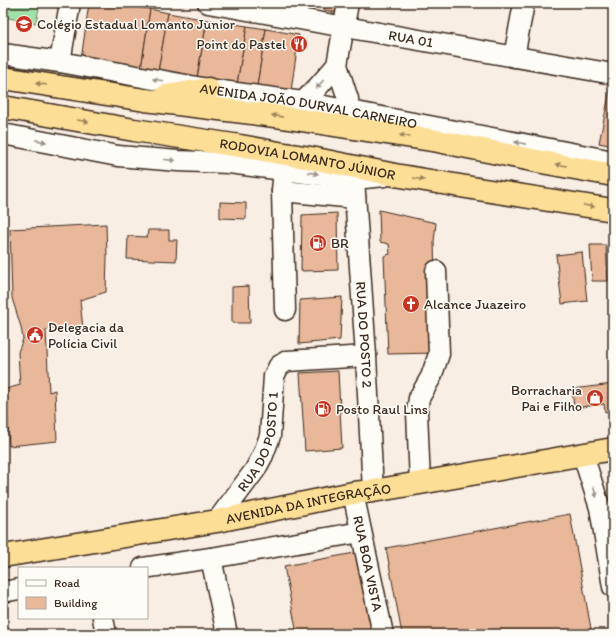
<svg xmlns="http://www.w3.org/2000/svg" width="616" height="637" viewBox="0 0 616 637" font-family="Itim,sans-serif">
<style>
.green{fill:#a0e1aa;stroke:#6e8664}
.building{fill:#e9b89a;stroke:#3b2a1e}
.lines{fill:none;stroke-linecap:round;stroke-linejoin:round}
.minor-casing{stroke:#3b2a1e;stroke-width:23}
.highway-casing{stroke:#3b2a1e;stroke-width:25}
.minor{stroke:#fdfcf7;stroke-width:20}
.highway{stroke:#fdde96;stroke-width:22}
.oneway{fill:#9c938a}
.oneway2{fill:#9c845a}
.labels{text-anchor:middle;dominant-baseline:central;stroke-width:3;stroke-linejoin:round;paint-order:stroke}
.poi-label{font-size:14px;fill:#3b2a1e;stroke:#fdfcf7;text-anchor:start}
.street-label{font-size:14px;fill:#3b2a1e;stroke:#fdfcf7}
</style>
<rect width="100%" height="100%" fill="#f9eee4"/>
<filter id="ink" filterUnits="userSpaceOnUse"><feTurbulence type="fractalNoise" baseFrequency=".025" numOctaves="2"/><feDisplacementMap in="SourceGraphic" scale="8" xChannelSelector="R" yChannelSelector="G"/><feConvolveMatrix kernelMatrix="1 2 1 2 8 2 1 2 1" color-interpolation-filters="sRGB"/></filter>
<g filter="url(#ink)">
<path class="green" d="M3,3H40L36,23L3,17Z"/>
<g class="building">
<path d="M89,3H105L150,9L141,69L81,60Z"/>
<path d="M325,3H347L345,14L324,10Z"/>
<path d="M150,9L168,13L158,72L141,69Z"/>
<path d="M168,13L207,20L197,78L158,72Z"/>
<path d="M207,20L247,26L237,84L197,78Z"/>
<path d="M247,26L266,29L257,86L237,84Z"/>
<path d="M266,29L299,35L291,91L257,86Z"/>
<path d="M610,90H613V146L599,143Z"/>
<path d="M220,202L246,203V219L220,218Z"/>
<path d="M379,210L436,223L434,241L437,353L388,354L384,256L390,254L389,244L380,242Z"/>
<path d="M337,213L338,270L301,271L302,215Z"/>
<path d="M106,224L107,257L106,292L80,300L83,329H54L46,330L49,392L55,390L57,441L9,446L6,389L20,385L18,352L23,339L21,327L12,298L10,229Z"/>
<path d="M148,230H169V240H177L176,261L127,259L128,236L147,237Z"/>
<path d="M590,245H606L608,281H592Z"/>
<path d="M582,252L587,301L562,304L556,255Z"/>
<path d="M249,286L250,323H232V287Z"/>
<path d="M342,297L340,340L299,344L300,300Z"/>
<path d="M338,371L342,448L305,451L300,373Z"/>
<path d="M613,384V410L605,412L604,404L574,408L572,389Z"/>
<path d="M570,514L592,634H402L386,548Z"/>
<path d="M360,552L376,634H297L284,566Z"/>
</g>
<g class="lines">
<g class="minor-casing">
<g id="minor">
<path id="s1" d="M208,3L613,74"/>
<path id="s2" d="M3,54L60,62L208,89L303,102L613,161"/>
<path d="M514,57L524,3"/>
<path d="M60,62L70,3"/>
<path d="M337,65L348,99L349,111"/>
<path d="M303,102L317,88L337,65L348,3"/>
<path d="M3,134L118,156L178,161L229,163L354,179L385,176"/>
<path d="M282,169L283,180L282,191L285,310"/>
<path id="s3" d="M354,179L366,356L373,491"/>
<path d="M282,191L355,198"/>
<path d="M583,455L600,508L613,587"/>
<path d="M420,483L417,412L419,398L431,377L439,354L436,271"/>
<path id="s4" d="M353,493L383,634"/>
<path id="s5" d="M217,521L255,470L263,455L270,436L274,376L279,366L287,361L366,356"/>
<path d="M211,558L227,634"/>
<path d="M143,568L211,558L361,532"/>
<path d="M3,592L19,589"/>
<path d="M103,618L106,634"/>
</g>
</g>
<g class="highway-casing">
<g id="highway">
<path d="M3,78L145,100L275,116L438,141L542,162L613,175"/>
<path d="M166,96L208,89"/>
<path id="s6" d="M3,107L134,130L240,146L279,153L311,158L395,175L484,190L613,210"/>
<path id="s7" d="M3,556L217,521L353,493L373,491L420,483L613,449"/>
</g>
</g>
<use href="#minor" class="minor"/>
<use href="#highway" class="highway"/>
</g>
<defs><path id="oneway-solid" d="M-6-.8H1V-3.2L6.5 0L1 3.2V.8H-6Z"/></defs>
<g class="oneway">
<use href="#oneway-solid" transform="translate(158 80) rotate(-170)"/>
<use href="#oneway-solid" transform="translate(320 84) rotate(131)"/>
<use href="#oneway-solid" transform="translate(41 141) rotate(11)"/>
<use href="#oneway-solid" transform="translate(520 143) rotate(-169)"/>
<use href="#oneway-solid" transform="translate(170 160) rotate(5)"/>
<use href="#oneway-solid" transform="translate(313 173) rotate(8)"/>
<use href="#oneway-solid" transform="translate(595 492) rotate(73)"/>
</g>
<g class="oneway2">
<use href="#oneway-solid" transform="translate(41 84) rotate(-171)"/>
<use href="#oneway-solid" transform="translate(277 116) rotate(-171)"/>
<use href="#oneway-solid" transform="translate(83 121) rotate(10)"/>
<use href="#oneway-solid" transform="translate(405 136) rotate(-171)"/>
<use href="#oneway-solid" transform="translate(561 165) rotate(-170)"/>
<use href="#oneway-solid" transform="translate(419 179) rotate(10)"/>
<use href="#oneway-solid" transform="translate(589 206) rotate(9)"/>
</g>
</g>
<defs>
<g id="school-disc" transform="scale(0.9)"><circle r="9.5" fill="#c8321e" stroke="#fdfcf7"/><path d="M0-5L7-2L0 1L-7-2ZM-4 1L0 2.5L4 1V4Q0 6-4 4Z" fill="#fff"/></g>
<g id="restaurant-disc" transform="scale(0.9)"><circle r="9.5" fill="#c8321e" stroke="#fdfcf7"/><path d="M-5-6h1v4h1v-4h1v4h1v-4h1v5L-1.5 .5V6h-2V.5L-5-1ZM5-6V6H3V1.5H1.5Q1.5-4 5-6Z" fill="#fff"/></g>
<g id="fuel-disc" transform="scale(0.9)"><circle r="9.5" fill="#c8321e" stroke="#fdfcf7"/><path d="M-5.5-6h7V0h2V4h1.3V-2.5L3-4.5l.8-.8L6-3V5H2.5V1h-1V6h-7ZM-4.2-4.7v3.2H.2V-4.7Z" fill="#fff"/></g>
<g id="church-disc" transform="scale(0.9)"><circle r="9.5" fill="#c8321e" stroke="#fdfcf7"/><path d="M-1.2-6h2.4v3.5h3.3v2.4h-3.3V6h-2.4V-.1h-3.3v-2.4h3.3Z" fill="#fff"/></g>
<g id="civic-disc" transform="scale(0.9)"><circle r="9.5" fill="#c8321e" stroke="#fdfcf7"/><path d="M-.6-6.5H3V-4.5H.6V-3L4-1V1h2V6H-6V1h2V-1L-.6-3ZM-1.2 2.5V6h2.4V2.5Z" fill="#fff"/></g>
<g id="shop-disc" transform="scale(0.9)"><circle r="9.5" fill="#c8321e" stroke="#fdfcf7"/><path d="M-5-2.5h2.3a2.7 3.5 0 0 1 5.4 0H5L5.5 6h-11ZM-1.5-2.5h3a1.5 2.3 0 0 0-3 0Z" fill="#fff"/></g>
</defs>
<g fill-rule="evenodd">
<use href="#school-disc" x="24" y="24"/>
<use href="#restaurant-disc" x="299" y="44"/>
<use href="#fuel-disc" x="318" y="243"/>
<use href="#church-disc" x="411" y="304"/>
<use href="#civic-disc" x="35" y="335"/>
<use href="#shop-disc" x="595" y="398"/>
<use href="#fuel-disc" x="323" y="409"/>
</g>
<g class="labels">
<g class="poi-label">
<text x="37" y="24">Colégio Estadual Lomanto Junior</text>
<text x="286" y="44" text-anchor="end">Point do Pastel</text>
<text x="331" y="243">BR</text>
<text x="424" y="304">Alcance Juazeiro</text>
<text x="48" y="327">Delegacia da<tspan x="48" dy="16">Polícia Civil</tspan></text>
<text x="582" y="390" text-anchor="end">Borracharia<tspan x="582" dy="16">Pai e Filho</tspan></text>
<text x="336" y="409">Posto Raul Lins</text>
</g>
<g class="street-label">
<text stroke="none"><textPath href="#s1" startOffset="206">RUA 01</textPath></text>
<text stroke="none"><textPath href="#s2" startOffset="310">AVENIDA JOÃO DURVAL CARNEIRO</textPath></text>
<text stroke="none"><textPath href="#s6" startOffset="309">RODOVIA LOMANTO JÚNIOR</textPath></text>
<text stroke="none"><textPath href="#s3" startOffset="156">RUA DO POSTO 2</textPath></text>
<text stroke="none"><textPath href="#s5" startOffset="92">RUA DO POSTO 1</textPath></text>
<text stroke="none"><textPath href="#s7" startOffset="310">AVENIDA DA INTEGRAÇÃO</textPath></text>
<text stroke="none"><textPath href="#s4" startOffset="72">RUA BOA VISTA</textPath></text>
</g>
</g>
<rect width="616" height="637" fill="none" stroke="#fdfcf7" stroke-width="16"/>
<rect x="8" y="8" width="600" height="621" fill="none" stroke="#3b2a1e" stroke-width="1.5" filter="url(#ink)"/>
<rect x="18" y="567" width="130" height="52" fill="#fdfcf7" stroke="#afa8a0"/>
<rect x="26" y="580" width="20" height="6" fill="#fdfcf7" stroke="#afa8a0"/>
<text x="54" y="587" font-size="12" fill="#3b2a1e">Road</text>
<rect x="26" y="597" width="20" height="12" fill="#e9b89a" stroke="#afa8a0"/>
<text x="54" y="607" font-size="12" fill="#3b2a1e">Building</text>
</svg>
